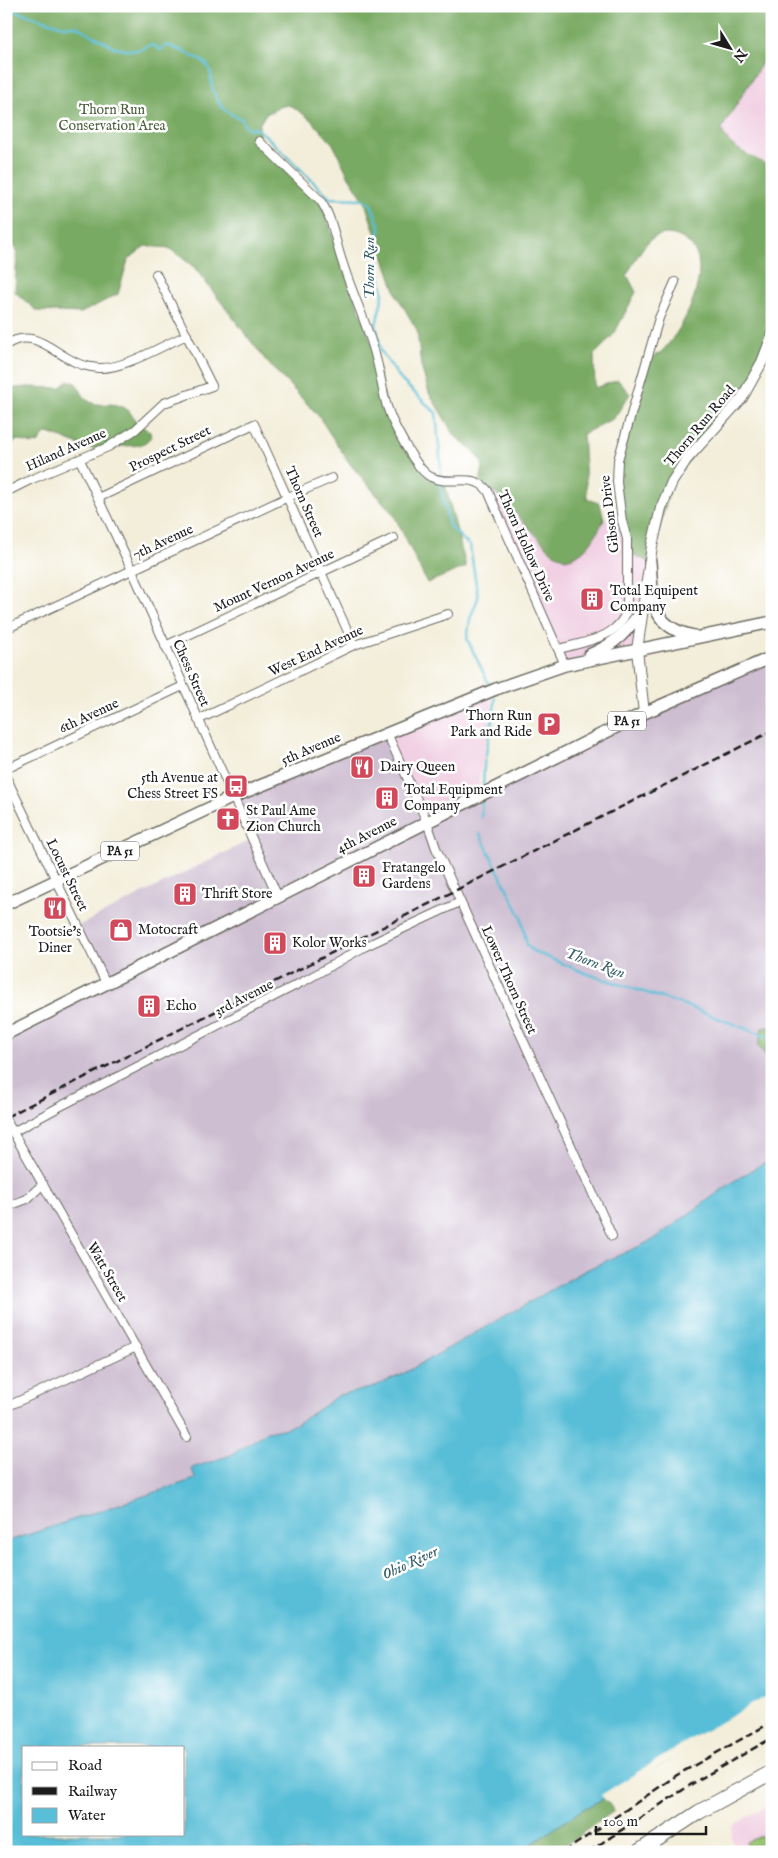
<svg xmlns="http://www.w3.org/2000/svg" width="778" height="1858" viewBox="0 0 778 1858" font-family="'IM FELL English',serif">
<style>
.built{fill:#f1d0e3}
.industrial{fill:#cebed1}
.green{fill:#97c472;stroke:#5a7047}
.forest{fill:#79aa64;stroke:#4a6340}
.water{fill:#59bed7;stroke:#3a6d7a;fill-rule:evenodd}
.pier{fill:#f3eeda}
.lines{fill:none;stroke-linecap:round;stroke-linejoin:round}
.stream{stroke:#59bed7;stroke-width:2.5}
.street-casing{stroke:#67665e;stroke-width:10}
.secondary-casing{stroke:#67665e;stroke-width:12}
.primary-casing{stroke:#67665e;stroke-width:14}
.highway-casing{stroke:#67665e;stroke-width:16}
.street{stroke:#fff;stroke-width:8}
.secondary{stroke:#fff;stroke-width:10}
.primary{stroke:#fff;stroke-width:11}
.highway{stroke:#fff;stroke-width:14}
.rail{stroke:#1c1c1c;stroke-width:2.5;stroke-dasharray:8 4;stroke-linecap:butt}
.labels{text-anchor:middle;dominant-baseline:central;stroke-width:5;stroke-linejoin:round;paint-order:stroke}
.shield{fill:#fff;stroke:#606060;stroke-width:1}
.shield-label{font-size:12px;font-weight:bold;fill:#1c1c1c}
.park-label{font-size:14px;fill:#4d5f3e;stroke:#fff}
.street-label{font-size:14px;fill:#1c1c1c;stroke:#fff}
.poi-label{font-size:14px;fill:#1c1c1c;stroke:#fff;text-anchor:start}
.water-label{font-size:15px;font-style:italic;fill:#345d67;stroke:#fff}
</style>
<rect width="100%" height="100%" fill="#fff"/>
<filter id="ink" filterUnits="userSpaceOnUse"><feTurbulence type="fractalNoise" baseFrequency=".02" numOctaves="2"/><feDisplacementMap in="SourceGraphic" scale="10" xChannelSelector="R" yChannelSelector="G"/><feConvolveMatrix kernelMatrix="1 2 1 2 8 2 1 2 1" color-interpolation-filters="sRGB"/></filter>
<filter id="wash" filterUnits="userSpaceOnUse"><feTurbulence type="fractalNoise" baseFrequency=".0096" numOctaves="4" result="noise"/><feDisplacementMap in="SourceGraphic" scale="20" xChannelSelector="R" yChannelSelector="G"/><feGaussianBlur stdDeviation="1.12" result="paint"/><feColorMatrix in="noise" values="0 0 0 0 0 0 0 0 0 0 0 0 0 0 0 0 0 1.4 0 .05"/><feComposite in="paint" operator="in"/></filter>
<g filter="url(#wash)">
<rect width="100%" height="100%" fill="#f3eeda"/>
<g class="built">
<path d="M772,47V168L761,160L730,144L725,139L722,128Z"/>
<path d="M488,491L497,494L551,551L592,542L604,520L615,513H621L650,562L637,650L565,665Z"/>
<path d="M490,691L492,707L479,779L480,796L427,822L387,733Z"/>
<path d="M772,1803V1852H737L731,1837L732,1828L735,1824Z"/>
</g>
<path class="industrial" d="M772,657V1158L734,1181L653,1240L586,1270L401,1375L371,1388L351,1391L326,1403L301,1421L287,1428L267,1432L231,1455L192,1468L196,1479L6,1542V1034L106,983L78,926L252,839L233,797L387,733L427,821Z"/>
<path class="green" d="M772,1832V1852H750L746,1842Z"/>
<g class="forest">
<path d="M6,6H772V47L722,128C724,148 756,157 772,168V336L756,375L672,482L650,562L628,553L616,471L648,360C652,357 657,355 661,352C681,333 704,288 698,259C694,241 671,227 653,238C643,244 633,264 627,275L636,292L614,334L594,355L595,388L618,380L630,394L614,418L583,434L587,498L600,504L604,520C594,538 587,555 565,559L551,551L497,494L488,491L480,483L483,466L480,459L474,451L455,436L429,393L421,366L417,330L397,296L364,200L349,177L333,144L310,119L293,107L288,105L279,107L265,115L259,125V141L320,200L373,347L386,404L422,469L444,480L466,567L427,583L394,515L350,464L317,414L267,362L194,267L169,248L145,246L128,260L118,294L81,313L37,311L15,292L17,254L6,220Z"/>
<path d="M68,381C80,381 79,392 86,399C97,409 109,401 121,406C132,411 131,416 137,423C141,426 146,429 150,432L151,437C141,448 135,445 122,446C117,447 113,450 107,450C86,451 68,439 48,433L44,435L38,443L33,444L18,440L14,442L6,452V389L28,387L60,388Z"/>
<path d="M772,1026V1056L767,1057L758,1046L762,1028Z"/>
<path d="M605,1798L614,1811L555,1852H520L583,1809Z"/>
</g>
<path class="water" d="M772,1158V1700L605,1798L583,1809L520,1852H6V1542L195,1479L192,1468L231,1455L267,1432L287,1428L301,1421L339,1395L371,1388L401,1375L586,1270L653,1240L734,1181ZM24,1747H184V1834H24Z"/>
<path class="pier" d="M772,1693V1703L662,1765L606,1801L601,1795L689,1740Z"/>
<g class="lines">
<g class="stream">
<path d="M9,6L13,10L63,26H76L114,47L125,50H138L151,45L155,46L160,50L167,45C174,47 201,59 206,64C212,70 211,78 212,86C216,104 225,113 242,119L244,125L250,129L256,128L265,135L330,198L362,199L371,204L380,228L377,251L383,295L376,325L381,351L401,380L436,413L441,467L440,485L449,526L470,546L478,598L470,619L467,639L489,684"/>
<path d="M483,790L484,764L494,711L495,698"/>
<path d="M481,817L482,798"/>
<path d="M480,834L521,917L527,945L533,951L585,973L684,1005L772,1039"/>
</g>
</g>
</g>
<g filter="url(#ink)">
<g class="lines">
<g class="street-casing">
<g id="street">
<path d="M259,141L320,200C333,218 335,241 342,261C352,294 368,325 376,358C383,383 383,405 396,428C403,441 418,471 431,477C450,487 473,471 488,491L565,665"/>
<path d="M6,345C33,327 51,351 75,362C82,366 90,367 98,368C123,370 163,345 187,335"/>
<path d="M80,460L132,570L278,897"/>
<path d="M6,492L30,480L108,447L135,430L164,403L212,386L156,274"/>
<path d="M98,498L254,424L354,645"/>
<path d="M6,629L288,497L332,478"/>
<path d="M165,646L394,538"/>
<path d="M559,649C584,642 620,638 627,609V539L622,521L617,482L618,460L659,318L675,282"/>
<path d="M198,720L354,645L448,614"/>
<path d="M387,733L427,822L436,848L612,1236"/>
<path d="M6,769L183,686"/>
<path d="M6,777L106,983"/>
<path d="M6,1120L187,1437"/>
<path d="M13,1132L59,1107L306,980L364,947L460,902"/>
<path d="M6,1207L27,1199L43,1184"/>
<path d="M6,1407L136,1347"/>
</g>
</g>
<g class="secondary-casing">
<path id="secondary" d="M644,713L637,650L652,546L661,508L672,482L686,460L742,398L762,362L772,336"/>
</g>
<g class="primary-casing">
<g id="primary">
<path d="M650,562C653,600 650,627 694,636"/>
<path d="M589,655C616,644 627,632 643,608"/>
<path d="M6,904L233,797L496,689L565,665L772,622"/>
<path d="M6,1034L644,713L772,657"/>
</g>
</g>
<g class="highway-casing">
<path id="highway" d="M638,1852L699,1812L772,1772"/>
</g>
<use href="#street" class="street"/>
<use href="#secondary" class="secondary"/>
<use href="#primary" class="primary"/>
<use href="#highway" class="highway"/>
<g class="rail">
<path d="M6,1117L772,731"/>
<path d="M564,1852L677,1775L772,1722"/>
<path d="M588,1852L698,1780L772,1738"/>
</g>
</g>
</g>
<defs>
<g id="building-square" transform="scale(1.25)"><rect x="-9" y="-9" width="18" height="18" rx="4" fill="#d1495b" stroke="#fff"/><path d="M-4-6H4V6H1V3H-1V6H-4ZM-2.5-4.3h1.7v1.8h-1.7ZM.8-4.3h1.7v1.8H.8ZM-2.5-1h1.7V.8h-1.7ZM.8-1h1.7V.8H.8Z" fill="#fff"/></g>
<g id="parking-square" transform="scale(1.25)"><rect x="-9" y="-9" width="18" height="18" rx="4" fill="#d1495b" stroke="#fff"/><path d="M-3.5-5.5H1a3.5 3.5 0 0 1 0 7H-1V5.5H-3.5ZM-1-3.4V-.6H.8a1.4 1.4 0 0 0 0-2.8Z" fill="#fff"/></g>
<g id="restaurant-square" transform="scale(1.25)"><rect x="-9" y="-9" width="18" height="18" rx="4" fill="#d1495b" stroke="#fff"/><path d="M-5-6h1v4h1v-4h1v4h1v-4h1v5L-1.5 .5V6h-2V.5L-5-1ZM5-6V6H3V1.5H1.5Q1.5-4 5-6Z" fill="#fff"/></g>
<g id="bus-square" transform="scale(1.25)"><rect x="-9" y="-9" width="18" height="18" rx="4" fill="#d1495b" stroke="#fff"/><path d="M-5-6H5V4H4V6H2V4H-2V6H-4V4H-5ZM-3.5-4V0h7V-4ZM-3.5 1.2v1.5H-2V1.2ZM2 1.2v1.5H3.5V1.2Z" fill="#fff"/></g>
<g id="church-square" transform="scale(1.25)"><rect x="-9" y="-9" width="18" height="18" rx="4" fill="#d1495b" stroke="#fff"/><path d="M-1.2-6h2.4v3.5h3.3v2.4h-3.3V6h-2.4V-.1h-3.3v-2.4h3.3Z" fill="#fff"/></g>
<g id="shop-square" transform="scale(1.25)"><rect x="-9" y="-9" width="18" height="18" rx="4" fill="#d1495b" stroke="#fff"/><path d="M-5-2.5h2.3a2.7 3.5 0 0 1 5.4 0H5L5.5 6h-11ZM-1.5-2.5h3a1.5 2.3 0 0 0-3 0Z" fill="#fff"/></g>
</defs>
<g fill-rule="evenodd">
<use href="#building-square" x="592" y="599"/>
<use href="#parking-square" x="549" y="724"/>
<use href="#restaurant-square" x="362" y="767"/>
<use href="#bus-square" x="236" y="786"/>
<use href="#building-square" x="387" y="798"/>
<use href="#church-square" x="228" y="819"/>
<use href="#building-square" x="364" y="876"/>
<use href="#building-square" x="185" y="894"/>
<use href="#restaurant-square" x="55" y="908"/>
<use href="#shop-square" x="121" y="930"/>
<use href="#building-square" x="275" y="943"/>
<use href="#building-square" x="149" y="1006"/>
</g>
<g class="labels">
<g class="shield">
<rect x="608" y="711.5" width="38" height="19" rx="4"/>
<rect x="101" y="841.5" width="38" height="19" rx="4"/>
</g>
<g class="shield-label">
<text x="627" y="721">PA 51</text>
<text x="120" y="851">PA 51</text>
</g>
<g class="park-label">
<text x="112" y="110">Thorn Run<tspan x="112" dy="16">Conservation Area</tspan></text>
</g>
<g class="street-label">
<text transform="translate(700 426) rotate(-50)">Thorn Run Road</text>
<text transform="translate(170 449) rotate(-26)">Prospect Street</text>
<text transform="translate(66 450) rotate(-24)">Hiland Avenue</text>
<text transform="translate(304 502) rotate(66)">Thorn Street</text>
<text transform="translate(610 514) rotate(-97)">Gibson Drive</text>
<text transform="translate(163 542) rotate(-25)">7th Avenue</text>
<text transform="translate(526 546) rotate(66)">Thorn Hollow Drive</text>
<text transform="translate(274 581) rotate(-25)">Mount Vernon Avenue</text>
<text transform="translate(316 651) rotate(-25)">West End Avenue</text>
<text transform="translate(191 673) rotate(66)">Chess Street</text>
<text transform="translate(89 716) rotate(-25)">6th Avenue</text>
<text transform="translate(311 749) rotate(-23)">5th Avenue</text>
<text transform="translate(367 835) rotate(-27)">4th Avenue</text>
<text transform="translate(67 875) rotate(64)">Locust Street</text>
<text transform="translate(509 980) rotate(66)">Lower Thorn Street</text>
<text transform="translate(244 998) rotate(-27)">3rd Avenue</text>
<text transform="translate(107 1272) rotate(60)">Watt Street</text>
</g>
<g class="poi-label">
<text x="610" y="591">Total Equipent<tspan x="610" dy="16">Company</tspan></text>
<text x="532" y="716" text-anchor="end">Thorn Run<tspan x="532" dy="16">Park and Ride</tspan></text>
<text x="380" y="767">Dairy Queen</text>
<text x="218" y="778" text-anchor="end">5th Avenue at<tspan x="218" dy="16">Chess Street FS</tspan></text>
<text x="404" y="790">Total Equipment<tspan x="404" dy="16">Company</tspan></text>
<text x="246" y="811">St Paul Ame<tspan x="246" dy="16">Zion Church</tspan></text>
<text x="382" y="868">Fratangelo<tspan x="382" dy="16">Gardens</tspan></text>
<text x="202" y="894">Thrift Store</text>
<text x="138" y="930">Motocraft</text>
<text x="55" y="932" text-anchor="middle">Tootsie's<tspan x="55" dy="16">Diner</tspan></text>
<text x="292" y="943">Kolor Works</text>
<text x="166" y="1006">Echo</text>
</g>
<g class="water-label">
<text transform="translate(369 268) rotate(-90)">Thorn Run</text>
<text transform="translate(595 963) rotate(20)">Thorn Run</text>
<text transform="translate(410 1563) rotate(-25)">Ohio River</text>
</g>
</g>
<rect width="778" height="1858" fill="none" stroke="#fff" stroke-width="25"/>
<rect x="22" y="1746" width="162" height="90" fill="#ffffff" stroke="#a4a4a4"/>
<rect x="32" y="1762" width="25" height="8" fill="#ffffff" stroke="#a4a4a4"/>
<text x="68" y="1770" font-size="15" fill="#1c1c1c">Road</text>
<rect x="32" y="1787" width="25" height="8" fill="#1c1c1c" stroke="#a4a4a4"/>
<text x="68" y="1796" font-size="15" fill="#1c1c1c">Railway</text>
<rect x="32" y="1808" width="25" height="15" fill="#59bed7" stroke="#a4a4a4"/>
<text x="68" y="1820" font-size="15" fill="#1c1c1c">Water</text>
<g transform="translate(730 48) rotate(127)" stroke="#ffffff" stroke-width="4" paint-order="stroke">
<path d="M0-4L9 19L0 12L-9 19Z" fill="#1c1c1c"/>
<text y="-8" font-size="14" font-weight="bold" text-anchor="middle" fill="#1c1c1c">N</text>
</g>
<path d="M596 1826v8h110v-8" fill="none" stroke="#1c1c1c" stroke-width="2.5"/>
<text x="603" y="1826" font-size="15" fill="#1c1c1c" stroke="#ffffff" stroke-width="4" paint-order="stroke">100 m</text>
</svg>
